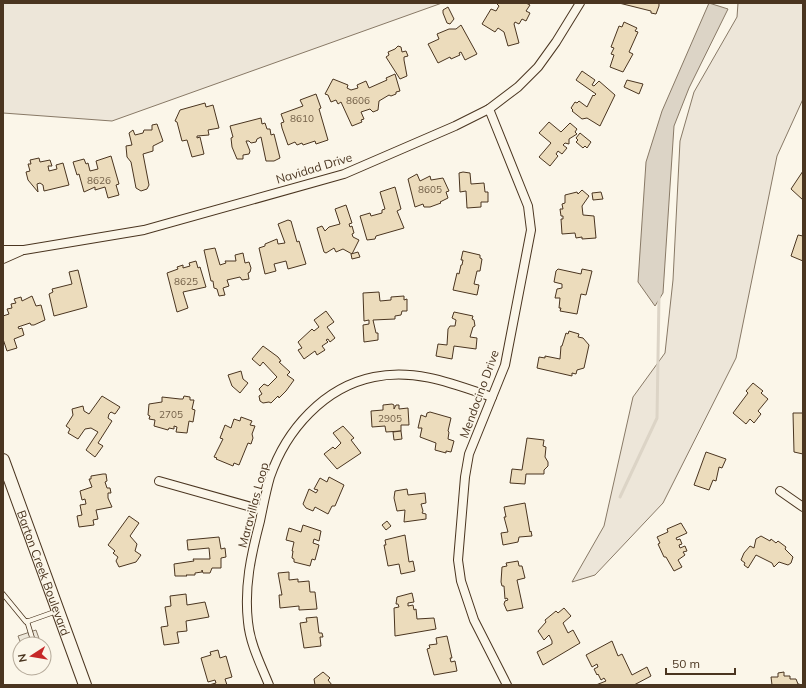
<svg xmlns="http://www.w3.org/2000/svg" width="806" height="688" viewBox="0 0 806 688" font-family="Mulish,sans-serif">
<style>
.green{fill:#ede6d9;stroke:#887966}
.parking{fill:#ede7d9;stroke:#887966}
.water{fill:#dcd4c6;stroke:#887966}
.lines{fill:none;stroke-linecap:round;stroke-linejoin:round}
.stream{stroke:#dcd4c6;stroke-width:3}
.building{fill:#ecdcbc;stroke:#4a3520}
.lane-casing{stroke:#4a3520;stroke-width:5.5}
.street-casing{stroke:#4a3520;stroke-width:10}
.secondary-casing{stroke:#4a3520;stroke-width:14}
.lane{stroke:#fbf6e9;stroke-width:4}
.street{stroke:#fbf6e9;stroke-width:8}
.secondary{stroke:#fbf6e9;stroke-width:12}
.labels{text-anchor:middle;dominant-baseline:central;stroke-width:3;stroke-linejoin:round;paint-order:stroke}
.number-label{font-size:10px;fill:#725f47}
.street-label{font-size:12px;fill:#4a3520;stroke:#fbf6e9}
</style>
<rect width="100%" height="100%" fill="#fbf6e9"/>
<g class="green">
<path d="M3,3H442L112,121L3,113Z"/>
<path d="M738,3H803V99L777,156L736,358L663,503L595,575L572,582L604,526L633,397L665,353L673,280L680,141L694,92L737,17Z"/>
</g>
<path class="parking" d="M36,630L41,644H21L18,636Z"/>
<path class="water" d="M709,3L728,9L689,88L674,126L663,293L655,306L638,282L646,162L662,111Z"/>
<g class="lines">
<path class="stream" d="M620,497L657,418L659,296"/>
</g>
<g class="building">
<path d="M497,3H526L530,5L526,11L530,13L526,21L522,19L519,24L515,22L514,24L519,43L508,46L504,32L498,28L495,32L482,24L491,9L496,11L499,6L497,4Z"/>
<path d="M619,3H659V6L656,14L651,13V11Z"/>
<path d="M448,7L454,19L450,24L447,23L443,13V10Z"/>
<path d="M624,22L637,28L635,31L638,32L629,52L633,54L623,72L610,67L614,55L611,54L614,48L611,47L619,26L622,27Z"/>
<path d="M461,25L477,54L465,60L461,52L459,53L460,55L451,59L450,57L438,63L428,44L439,39L437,34L449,29H456Z"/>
<path d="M398,46L401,47L402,52L406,51L408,56L404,57V60L407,76L400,79L386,57L389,55L388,52L395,49Z"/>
<path d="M582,71L595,80L592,85L594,86L599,81L615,95L600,126L587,118L582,119L572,111L573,110L571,108L575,102L577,103L579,101L587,107L593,95L594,96L596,94L576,80Z"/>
<path d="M395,74L400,91L396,92V94L391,96L389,95L379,101L378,110L373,112L370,109L361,112L364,119L361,120L362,122L352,126L341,102L338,104L336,100L331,102L328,95L325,94L333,79L348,85L347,88L351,90L358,88L357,85L366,81L369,88L387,80L386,78Z"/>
<path d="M627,80L643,84L639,94L624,87Z"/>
<path d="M316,94L321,108L319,109L328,140L316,144L315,141L303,145L302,143L297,145L295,142L288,145L282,128L281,123L284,122L281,114L303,106L300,100Z"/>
<path d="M205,103L206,107L213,105L219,128L208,130L209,135L197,136V138L200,137L204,154L192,157L187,140L182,141L177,122L175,121L180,110Z"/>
<path d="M261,118L262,124L265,123L267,129H270L271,135L274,134L280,158L274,161H266L261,137L257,139L256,142L251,143L249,141H246L250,151L249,154L243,155V159H237L232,147L231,138L233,137L230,126Z"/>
<path d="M549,122L561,132L570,123L577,129L575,132L577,134L569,139V144L565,143L563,145L567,148L562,154L558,151L556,154L558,156L550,166L539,157L551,143L539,133Z"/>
<path d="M157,124L163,141L153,146V151L143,154L149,185L147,189L141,191L136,188L131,162L127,157L126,146L132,145L129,133L133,130L135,135L143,133L144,130H152V125Z"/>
<path d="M580,133L591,142L587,148L585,146L583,148L576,142L578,140L576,138Z"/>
<path d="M111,156L119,184L116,185L119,195L108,198L105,187L95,190V187L84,192L79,174L77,175L73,162L84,159L86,164L88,163L90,171L98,169L96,161Z"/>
<path d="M39,158L40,162L50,160L52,166H48L49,171L57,169L56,165L63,163L69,185L44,191L43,185L40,183L37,184L38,192L28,180L26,172L30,171L28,164H31L30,160Z"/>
<path d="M803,171V200L791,189Z"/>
<path d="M463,172L470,173L471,184L484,183L485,192H488V202H481V207L467,208L466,191L460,192L459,173Z"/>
<path d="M417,174L420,181L430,176L431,180L443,178L449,191L446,192L448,198L440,202L441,203L430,207H424L423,204L415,207L408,179Z"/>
<path d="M395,187L401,209L397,211L404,228L376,236L375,239L367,240L360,216L370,213L371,216L382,213V210L385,209L380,192Z"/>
<path d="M582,190L589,196L582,206L583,215L594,216L596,238L582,239V237L576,238L575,233L562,234L561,219H563V216H561L560,209H563L562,204L565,203V195L577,192L578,194Z"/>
<path d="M601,192L603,199L593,200L592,193Z"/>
<path d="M346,205L352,223L349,224L350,227L352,226L354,233L352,234L353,237L359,240L352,254L343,249L336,252L334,248L326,253L324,252L317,228L322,226L325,231L329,227L340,224L335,209Z"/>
<path d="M288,220L291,221L297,242L299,241L306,264L288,269L286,261L274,264L276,271L265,274L259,248L265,246V244L277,239L278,244L285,243L278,224Z"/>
<path d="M798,235L803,236V261L791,256Z"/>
<path d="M215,248L220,265L226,263L225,261H236L235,255L243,253L245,263L249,262L251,268L250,272L248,273L249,279L242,280L240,277L227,280L229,286L223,288L225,295L219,296L217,289L214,288L213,281H211L204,250Z"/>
<path d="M463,251L480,255V258L482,259L480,271H477L474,284L479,285L477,295L453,290L457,273L459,274L461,265H462L463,260H461Z"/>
<path d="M358,252L360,257L352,259L351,254Z"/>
<path d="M196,261L198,268L200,267L206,287L183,292L188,308L177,312L167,273L178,269L177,267L183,265V268L190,266L189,263Z"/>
<path d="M558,269L581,274L582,269L592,271L586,295L581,294L577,314L560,311L561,308H559L560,298H555L557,289L562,288V284L554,282L556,271Z"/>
<path d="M78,270L87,307L54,316L49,294L53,292L52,289L72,284L69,272Z"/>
<path d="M379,292L380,301L391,300V297L404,296V300L407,299V311H402L401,315L395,316V319L373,320L376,333H378V340L364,342L363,325L369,324V320L364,321L363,293Z"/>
<path d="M32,296L36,306L41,305L45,320L34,325H31L30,323L18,327L19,329L22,328L24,335L14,339L17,348L7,351L3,339V316L9,314L7,309L12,308L11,304L16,303L14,299L21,297L22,301Z"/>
<path d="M326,311L334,322L327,327L335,338L330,342L328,339L326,340L328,342L322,346L325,350L317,355L315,351L304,359L298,350L302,348L298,342L312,329L314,331L319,327L314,320Z"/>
<path d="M454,312L473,316L472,319L474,320L475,326L473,327L470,337L477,338L476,349L454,346L452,359L436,356L438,344L447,345L448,329L450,326H455L456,320L452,318Z"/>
<path d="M569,331L579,334L578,337L583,338L589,345L584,368L577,370L576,374L572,373V376L537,368L539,357L545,358V356L560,359L561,346H562L566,333L568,334Z"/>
<path d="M263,346L278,357L281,361L279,362L290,372L287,375L294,380L286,391L279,398L278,396L271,403L269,402L263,403L260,401L259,396L262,394L259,389L264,384L268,386L277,377L263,362L260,366L252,359Z"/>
<path d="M241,371L243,379L248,383L240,393L232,386L228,375Z"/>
<path d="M753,383L763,391L761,393L768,399L758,411L761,414L754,423L750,419L746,424L733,413L748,393L746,391Z"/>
<path d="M102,396L120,407L115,414L111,412L109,414L108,418L112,421L98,443L103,446L95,457L86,450L98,432L91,428L85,429L78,439L68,433L70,429L66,426L73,415L72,409L83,406L84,411L89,414Z"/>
<path d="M184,396L190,397V400H194L192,409L195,410L193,422L189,421L187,433L176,432L177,427L174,426V429L169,428L168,430L154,426L155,420L149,419L150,416L148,415L149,404L162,402V397L180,399H183Z"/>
<path d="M392,404L394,405V409L396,405H399V409L408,408L409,425H401V431L386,432L385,426L372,427L371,411L383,410V405Z"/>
<path d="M430,412L451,418L448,431L449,432L448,439L454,441L451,452L446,451V453L435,450L436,443L420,437L422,428H418L421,415L426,417L427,413Z"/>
<path d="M793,413H803V454L794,452Z"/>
<path d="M241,417L252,421L250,425L255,426L252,434L253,438L251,444L248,443L239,465L234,463L233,466L216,459L217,458L214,457L223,439L220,438L225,425L231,428L234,419L240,421Z"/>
<path d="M343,426L354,438L351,440L361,453L337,469L324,454L333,447L335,449L341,443L333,433Z"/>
<path d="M401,431L402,439L394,440L393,432Z"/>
<path d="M527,438L544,440L543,446L546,447L545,457L548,462V466L544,470V474H526L525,484L510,483L512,469L522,470Z"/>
<path d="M706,452L726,459L722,468L719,467L716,481L713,480L709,490L694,485Z"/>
<path d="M103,474H106L107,481L105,482L107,488H110L111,493H108V498L112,507L96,510L98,519L93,520L94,525L79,527L77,516L82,515L80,505L86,504L85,499L82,500L80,491L92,487L89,479H91V476Z"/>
<path d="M329,477L344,485L335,506H332L328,514L315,507L313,511L306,508L303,504L309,489L316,493L318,490L314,489L320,478L327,482Z"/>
<path d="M407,489L408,495L425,493L426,503L421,504L423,511L422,513L426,514V519L404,522L405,510L397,511L394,498L395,491Z"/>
<path d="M525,503L530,532L531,531L532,536L519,537L518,542L503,545L501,533L508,532L504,517H506L504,507Z"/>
<path d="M129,516L139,523L130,536L137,544L135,551L141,555L136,562L119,567L116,561L118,557L113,553L115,551L108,545Z"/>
<path d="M387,521L391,526L386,530L382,525Z"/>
<path d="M681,523L687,533L676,538L677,540L680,539L682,544L679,545L680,548L685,546L687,551L683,552L685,555L678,560L682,567L674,571L666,557H664L658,544L660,543L657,537L668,532L667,529Z"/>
<path d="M303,525L321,531L319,541L314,539L313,543L319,545L315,560L312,559L310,566L294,562V559L292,558L293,551H292L294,542L286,540L289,528L301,532Z"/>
<path d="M405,535L409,562L413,561L415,571L401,574L399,564L388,566L384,545H386L385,540Z"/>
<path d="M761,536L770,541L771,539L776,543L778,541L786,547L785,549L793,557L791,563L788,565L779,562L774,567L772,563L756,555L748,568L744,565L745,563L741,560L744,553L750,546L754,548L756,539Z"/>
<path d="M219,537L221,549L225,548L226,557L221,558V568H212L210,573H203L202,570V572L195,573V575H186L187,576H175L174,564L194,561L193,559H210L209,548L188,550L187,540Z"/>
<path d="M518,561L519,566H522L525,578L517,580L523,608L507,611L504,604L505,601L508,600L507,598L505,599L504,586H502L501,582L502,567L507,566L506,563Z"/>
<path d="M289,572V580L298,579V582L309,581L310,592H315L317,609L299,610V606L280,608L279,595H282L278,573Z"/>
<path d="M412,593L414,602L408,603V606L413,605L414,610L416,609L417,619L434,618L436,629L395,636L394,608L399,607L398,604H396L397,597Z"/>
<path d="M186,594L187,605L205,602L209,617L186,621L187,631L177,632L179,643L164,645L161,627L168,626L165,607L171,606L170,596Z"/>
<path d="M564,608L571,616L563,623L568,633L573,630L580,643L543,665L537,652L552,644V641L549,635L544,640L538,631L546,622L545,620L556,611L558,613Z"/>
<path d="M317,617L319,633H322L323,637H320L321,646L304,648L300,623L307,622L306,618Z"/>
<path d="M447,636L452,658H450L451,662L455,661L457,671L434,675L427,649L430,648L429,645L437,644L436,638Z"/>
<path d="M612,641L618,656L622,654L632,675L647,667L651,676L634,685H596L606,681L604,678L601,680L598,674L597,675L594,669L598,667L597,664L592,667L586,655Z"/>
<path d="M218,650L220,658L226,656L232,677L225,679L227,685H209L216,683L215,680L208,682L201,658L211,655L210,652Z"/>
<path d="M323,672L330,678L328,680L332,685H315L314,679Z"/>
<path d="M784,672V676H790V679H796L798,684L803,685H772L771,677H778V673Z"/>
</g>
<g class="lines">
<g class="lane-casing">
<g id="lane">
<path d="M3,594L26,622L57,611"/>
<path d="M27,621L34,644"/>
</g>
</g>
<g class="street-casing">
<g id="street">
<path d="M489,109L528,206L531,230L505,365L469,454L465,477L458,560L461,581L474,620L507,685"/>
<path d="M3,250H24L144,230L344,174L455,126L489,109L518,87L538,67L556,42L580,3"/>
<path d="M3,259L21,251"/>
<path d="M159,481L262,510"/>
<path d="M780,491L803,507"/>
<path d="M269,685C261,665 250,644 248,622C244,587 251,555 260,521C263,506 266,491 270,477C286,430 324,387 374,377C415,368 454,384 492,397"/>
</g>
</g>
<g class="secondary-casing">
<g id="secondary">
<path id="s1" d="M3,460L85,685"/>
</g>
</g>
<use href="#lane" class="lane"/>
<use href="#street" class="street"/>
<use href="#secondary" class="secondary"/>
</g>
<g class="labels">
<g class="number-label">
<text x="358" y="100">8606</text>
<text x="302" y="118">8610</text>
<text x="99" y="180">8626</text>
<text x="430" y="189">8605</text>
<text x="186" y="281">8625</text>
<text x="171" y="414">2705</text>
<text x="390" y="418">2905</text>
</g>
<g class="street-label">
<text transform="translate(314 168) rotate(-17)">Navidad Drive</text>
<text transform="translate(479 394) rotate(-70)">Mendocino Drive</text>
<text transform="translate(253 505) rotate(-75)">Maravillas Loop</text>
<text stroke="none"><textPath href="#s1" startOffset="120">Barton Creek Boulevard</textPath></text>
</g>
</g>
<rect width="806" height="688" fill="none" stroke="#4a3520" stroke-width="8"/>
<g transform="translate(32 656) rotate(258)"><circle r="19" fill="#fbf6e9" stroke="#b4a999"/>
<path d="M0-3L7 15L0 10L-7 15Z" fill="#c62828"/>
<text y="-6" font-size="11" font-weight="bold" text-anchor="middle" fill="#4a3520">N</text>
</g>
<path d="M666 668v6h69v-6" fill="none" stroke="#4a3520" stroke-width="2"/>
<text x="672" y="668" font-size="12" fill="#4a3520" stroke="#fbf6e9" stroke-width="3" paint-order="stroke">50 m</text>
</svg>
